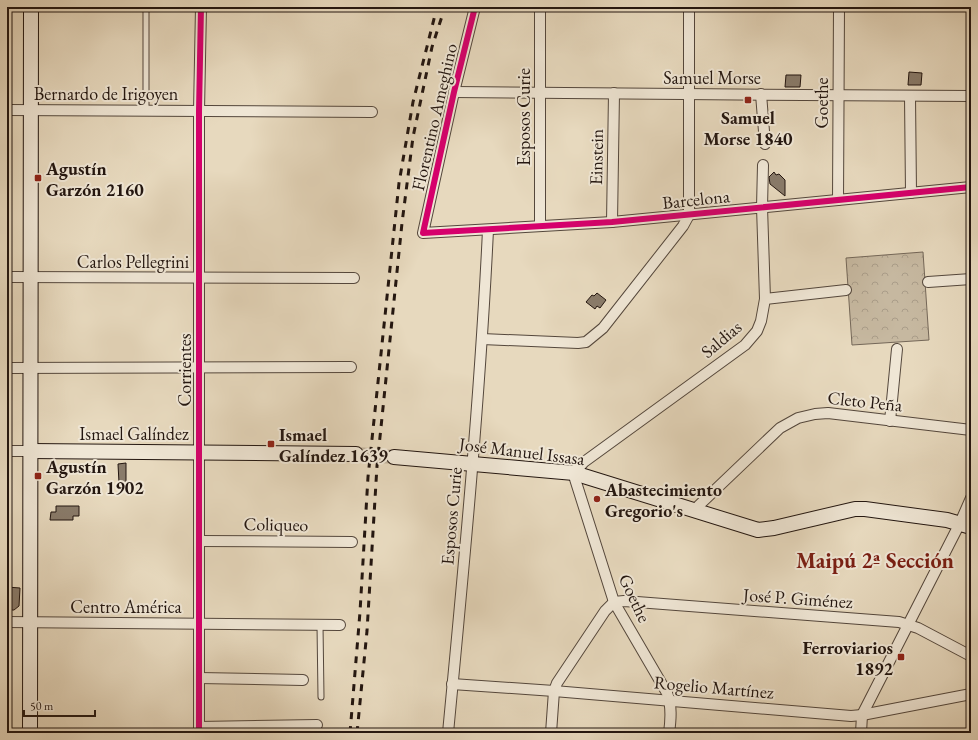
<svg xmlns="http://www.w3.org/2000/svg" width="978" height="740" viewBox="0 0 978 740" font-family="'EB Garamond',serif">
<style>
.forest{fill:url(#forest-crowns);stroke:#746758}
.building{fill:#897b6a;stroke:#231610}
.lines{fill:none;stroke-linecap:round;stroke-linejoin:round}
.secondary-tunnel{stroke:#c0b29b;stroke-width:14;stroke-dasharray:14 7;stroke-linecap:butt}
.service-casing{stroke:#54473c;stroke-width:7}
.minor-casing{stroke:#54473c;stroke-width:12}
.secondary-casing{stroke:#231610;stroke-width:16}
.service{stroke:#efe6d5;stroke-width:5}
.minor{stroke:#efe6d5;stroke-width:10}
.secondary{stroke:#efe6d5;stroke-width:14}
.rail{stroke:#231610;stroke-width:3;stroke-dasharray:7 7;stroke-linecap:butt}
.cycleway-casing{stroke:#efe6d5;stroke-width:8}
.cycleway{stroke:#d6006c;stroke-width:6}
.poi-dot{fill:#8f2418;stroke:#efe6d5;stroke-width:1.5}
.labels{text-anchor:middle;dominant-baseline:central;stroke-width:4;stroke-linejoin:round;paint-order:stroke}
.street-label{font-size:18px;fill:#231610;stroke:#efe6d5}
.poi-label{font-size:18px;font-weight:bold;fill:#231610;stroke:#efe6d5;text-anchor:start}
.district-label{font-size:22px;font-weight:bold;fill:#7a1f14;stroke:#efe6d5}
</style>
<defs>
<pattern id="forest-crowns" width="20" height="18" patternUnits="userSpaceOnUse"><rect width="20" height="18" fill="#c6b8a0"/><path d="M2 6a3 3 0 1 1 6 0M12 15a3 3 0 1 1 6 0" fill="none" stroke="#aa9d89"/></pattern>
</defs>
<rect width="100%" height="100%" fill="#e7d9be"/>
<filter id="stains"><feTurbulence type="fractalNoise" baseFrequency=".005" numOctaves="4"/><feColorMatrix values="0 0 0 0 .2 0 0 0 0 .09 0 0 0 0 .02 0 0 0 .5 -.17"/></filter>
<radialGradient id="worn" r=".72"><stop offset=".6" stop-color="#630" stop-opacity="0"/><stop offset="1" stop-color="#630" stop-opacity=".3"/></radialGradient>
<path class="forest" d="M923,252L929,340L852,345L846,258Z"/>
<g class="building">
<path d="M909,72L922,73L921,85H908Z"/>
<path d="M786,75H801L800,87H785Z"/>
<path d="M774,172L776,175L779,174L785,180V196L770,184L769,177Z"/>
<path d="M597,293L606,300L600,308L597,306L595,309L586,302L592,295L594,296Z"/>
<path d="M126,463V483H119L118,464Z"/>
<path d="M56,506H79V516H73V520H50L51,512H56Z"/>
<path d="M7,587L20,588L19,606L14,610H7Z"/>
</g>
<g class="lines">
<path class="secondary-tunnel" d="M356,454L394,457"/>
<g class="service-casing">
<g id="service">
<path d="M146,7V111"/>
<path d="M320,625L321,697"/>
</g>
</g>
<g class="minor-casing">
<g id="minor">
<path d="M475,7L454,92L423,233L612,222L971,187"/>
<path d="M540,7V226"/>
<path d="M454,92C626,93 799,96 971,96"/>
<path d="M761,94L765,144"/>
<path d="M910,96L911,193"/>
<path d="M7,110L372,112"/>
<path d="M838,200L839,7"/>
<path d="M612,222L614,93"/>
<path d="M7,277L354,278"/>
<path d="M928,282L971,279"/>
<path d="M765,299L846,290"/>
<path d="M482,339L578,343L586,342L603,328L683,226L689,215V7"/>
<path d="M7,368L351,367"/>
<path d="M890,421L897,349"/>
<path d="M7,451H30"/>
<path d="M695,509L780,428L798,418L815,414L828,413L971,430"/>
<path d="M199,541L352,542"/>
<path d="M7,622L340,625"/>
<path d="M199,678L303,680"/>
<path d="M452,684L554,691L851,716L862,715L971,694"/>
<path d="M199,727L317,725"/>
<path d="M199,733V111L201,7"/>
<path d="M448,733C464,565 480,398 488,230"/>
<path d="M551,733L554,691L557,683L605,611L614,602L624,601L899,622L918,628L971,656"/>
<path d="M669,733C671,719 672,706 667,693L614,602L575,479L574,473L584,462L745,345L757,331L761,321L765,299L762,207L763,165"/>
<path d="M861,733L862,715L960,523L971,498"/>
</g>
</g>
<g class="secondary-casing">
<g id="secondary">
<path d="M30,451L356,454"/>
<path d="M394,457L574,473L758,530L774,528L855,509H865L947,520L971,527"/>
<path d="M30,733L31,7"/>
</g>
</g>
<use href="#service" class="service"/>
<use href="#minor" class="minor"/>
<use href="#secondary" class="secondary"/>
<g class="rail">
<path d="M350,733L360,612L368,477L399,183L413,102L437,7"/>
<path d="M357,733L367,631L377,466L402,223L413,137L432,47L445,7"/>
</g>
<g class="cycleway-casing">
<g id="cycleway">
<path d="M475,7L454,92L423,233L612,222L971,187"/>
<path d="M199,733V111L201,7"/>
</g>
</g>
<use href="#cycleway" class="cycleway"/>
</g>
<g class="poi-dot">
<rect x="744" y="96" width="8" height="8" rx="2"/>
<rect x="34" y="174" width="8" height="8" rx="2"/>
<rect x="267" y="440" width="8" height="8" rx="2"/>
<rect x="34" y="472" width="8" height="8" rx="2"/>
<circle cx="597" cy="499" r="4"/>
<rect x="897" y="653" width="8" height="8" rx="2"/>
</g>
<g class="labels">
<g class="street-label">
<text x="712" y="77">Samuel Morse</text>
<text x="106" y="93">Bernardo de Irigoyen</text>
<text transform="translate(821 103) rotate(-90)">Goethe</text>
<text transform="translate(434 117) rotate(-77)">Florentino Ameghino</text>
<text transform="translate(523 117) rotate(-90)">Esposos Curie</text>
<text transform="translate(596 157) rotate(-89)">Einstein</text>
<text transform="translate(696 199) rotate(-6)">Barcelona</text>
<text x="133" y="261">Carlos Pellegrini</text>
<text transform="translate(721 339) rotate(-40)">Saldias</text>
<text transform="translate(184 370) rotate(-90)">Corrientes</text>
<text transform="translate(865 401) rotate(6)">Cleto Peña</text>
<text x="134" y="433">Ismael Galíndez</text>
<text transform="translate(522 451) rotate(7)">José Manuel Issasa</text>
<text transform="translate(451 516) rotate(-85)">Esposos Curie</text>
<text transform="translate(276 524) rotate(1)">Coliqueo</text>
<text transform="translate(635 598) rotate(65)">Goethe</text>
<text transform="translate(798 598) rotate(4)">José P. Giménez</text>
<text x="126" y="606">Centro América</text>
<text transform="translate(714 687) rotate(5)">Rogelio Martínez</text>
</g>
<g class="poi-label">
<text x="748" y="117" text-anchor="middle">Samuel<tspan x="748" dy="21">Morse 1840</tspan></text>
<text x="46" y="168">Agustín<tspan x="46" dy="21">Garzón 2160</tspan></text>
<text x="279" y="434">Ismael<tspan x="279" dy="21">Galíndez 1639</tspan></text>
<text x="46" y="466">Agustín<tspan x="46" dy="21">Garzón 1902</tspan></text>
<text x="605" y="489">Abastecimiento<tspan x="605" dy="21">Gregorio's</tspan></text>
<text x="893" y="647" text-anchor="end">Ferroviarios<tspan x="893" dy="21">1892</tspan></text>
</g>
<g class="district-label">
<text x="875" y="560">Maipú 2ª Sección</text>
</g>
</g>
<rect width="978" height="740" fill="none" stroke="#e7d9be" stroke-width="24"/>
<rect x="8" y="8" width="962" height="724" fill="none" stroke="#231610" stroke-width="2"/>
<rect x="12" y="12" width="954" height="716" fill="none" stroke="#231610"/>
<path d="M24 710v6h71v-6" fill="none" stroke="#231610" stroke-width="2"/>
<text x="30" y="710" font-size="12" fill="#231610" stroke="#efe6d5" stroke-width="3" paint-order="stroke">50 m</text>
<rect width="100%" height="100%" filter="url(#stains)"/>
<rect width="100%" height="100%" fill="url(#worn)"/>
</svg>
